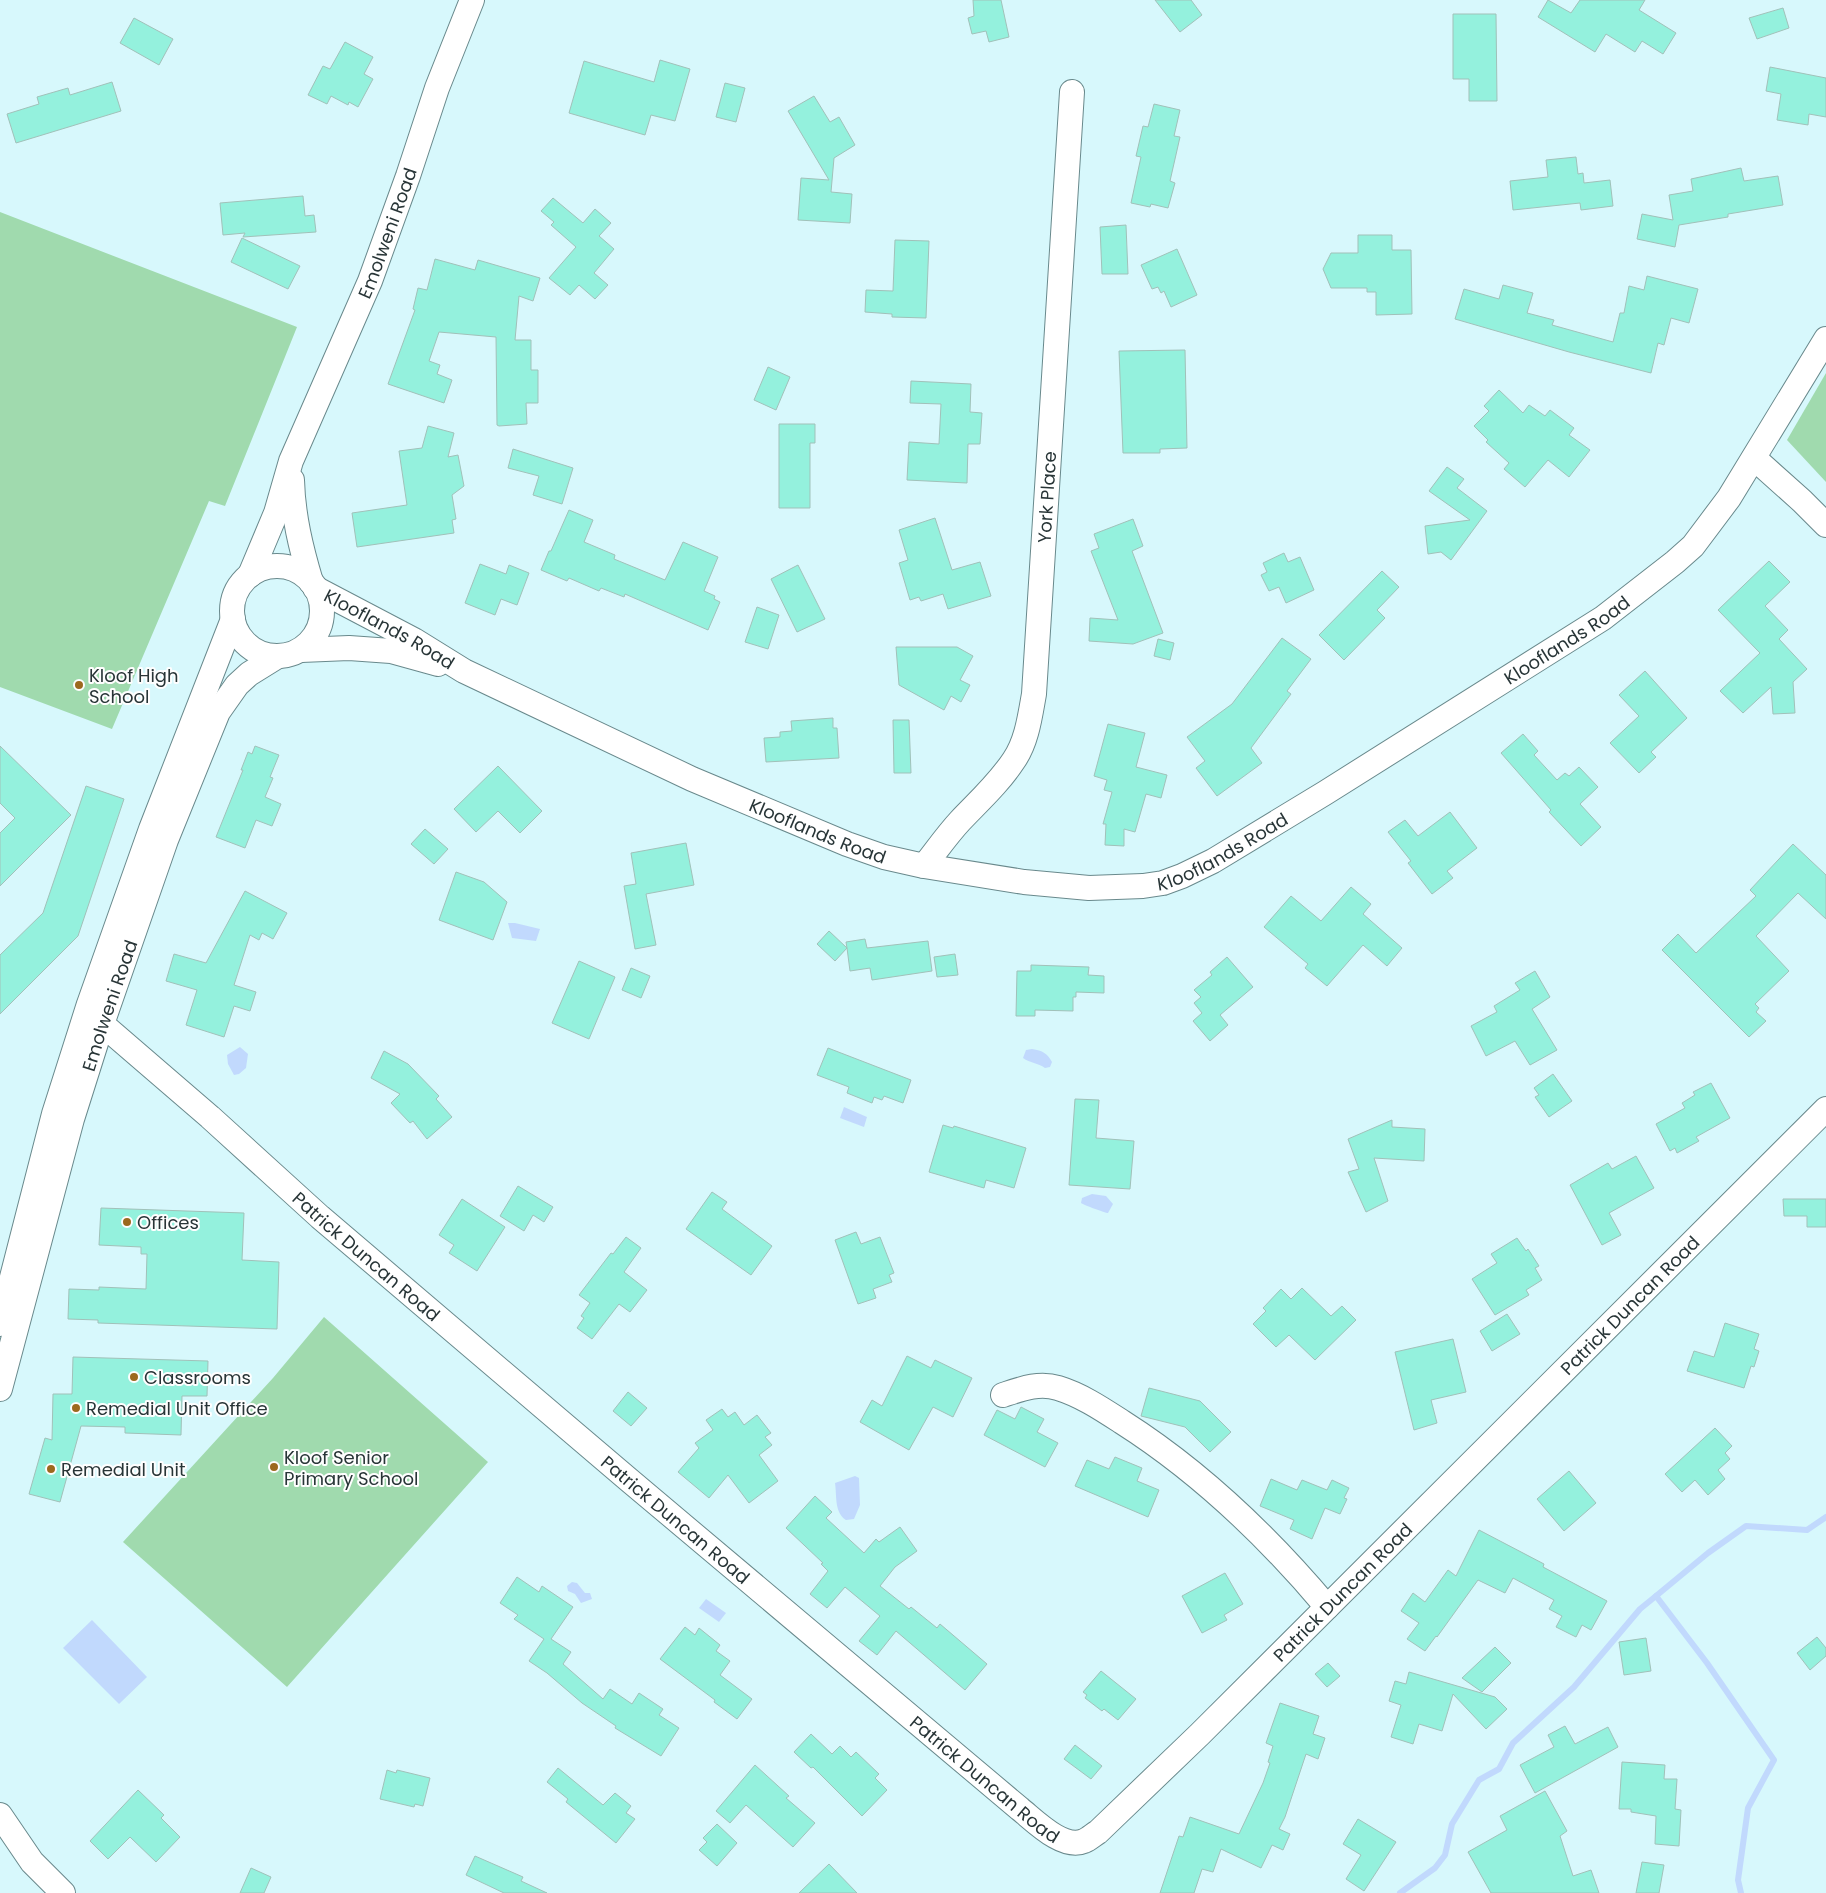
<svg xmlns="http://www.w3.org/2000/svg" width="1826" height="1893" viewBox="0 0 1826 1893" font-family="Poppins,sans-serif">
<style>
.green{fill:#a0daae}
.water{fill:#c1d9fd}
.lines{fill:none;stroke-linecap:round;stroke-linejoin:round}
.stream{stroke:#c1d9fd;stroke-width:6}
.building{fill:#94f1dd;stroke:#a1c1b9}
.street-casing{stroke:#69898c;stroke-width:26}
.street{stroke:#fff;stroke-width:24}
.poi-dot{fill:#9c691e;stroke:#fefefe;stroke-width:2}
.labels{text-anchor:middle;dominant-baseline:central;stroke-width:4;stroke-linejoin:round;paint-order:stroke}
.street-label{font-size:18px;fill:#283537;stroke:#fefefe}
.poi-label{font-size:18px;fill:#283537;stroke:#fefefe;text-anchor:start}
</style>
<rect width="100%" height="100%" fill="#d7f8fc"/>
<g class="green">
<path d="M0,212L297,327L225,506L209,501L112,729L0,687Z"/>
<path d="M1826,373V482L1787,440Z"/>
<path d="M324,1317L488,1462L287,1687L123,1542L273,1378Z"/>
</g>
<g class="water">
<path d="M508,923H515L540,929L536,941L512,938Z"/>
<path d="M240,1047L248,1054L246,1068L239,1074L234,1075L228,1064L227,1055Z"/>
<path d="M1032,1049C1043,1051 1047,1053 1052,1062L1050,1067L1045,1068C1038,1063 1030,1063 1023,1058L1026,1050Z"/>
<path d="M844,1107L867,1117L864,1127L840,1118Z"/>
<path d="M1092,1194L1106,1196L1113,1204L1108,1213C1105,1213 1084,1205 1081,1203L1082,1198Z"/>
<path d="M855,1476L859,1478L860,1505L854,1519L846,1520C834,1512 837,1496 835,1483Z"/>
<path d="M572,1582L577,1583L585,1593H590L592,1599L581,1603L575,1594L568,1591L567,1586Z"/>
<path d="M706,1599L726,1613L719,1622L699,1608Z"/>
<path d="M92,1620L147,1677L119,1704L63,1648Z"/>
</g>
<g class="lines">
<g class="stream">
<path d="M1400,1893L1435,1868L1445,1855L1452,1824L1479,1780L1499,1769L1513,1743L1574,1687L1640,1609L1656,1596"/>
<path d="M1741,1893L1738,1880L1748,1808L1774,1760L1707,1663L1656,1596L1708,1553L1746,1526L1807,1530L1826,1517"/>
</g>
</g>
<g class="building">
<path d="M973,0H1001L1009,37L989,42L986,31L972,34L968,18L974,16Z"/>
<path d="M1155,0H1191L1202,15L1180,32Z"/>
<path d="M1548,0L1571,13L1580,0H1645L1639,10L1676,33L1663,54L1642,41L1635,52L1606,34L1595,52L1538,17Z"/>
<path d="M1783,8L1789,28L1757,39L1749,18Z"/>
<path d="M1453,14H1496L1497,101H1469V79H1453Z"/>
<path d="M134,18L173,39L159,65L120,43Z"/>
<path d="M345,42L373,57L364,74L373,79L358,107L349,102L348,105L331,96L327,104L308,95L323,66L330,69Z"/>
<path d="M660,60L690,69L675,121L651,115L645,135L569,113L584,61L654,82Z"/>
<path d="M1770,67L1826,78V117L1809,114L1808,125L1777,120L1781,94L1766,91Z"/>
<path d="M112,82L121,111L16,143L7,114L39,104L37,97L68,88L70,95Z"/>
<path d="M725,83L745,88L736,122L716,117Z"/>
<path d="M814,96L830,122L839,117L855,145L834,158L831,192L852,194L850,223L798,220L801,178L829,180L788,111Z"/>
<path d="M1154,104L1180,110L1174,136L1180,137L1170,181L1175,183L1168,208L1151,204L1150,207L1131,203L1141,157L1136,156L1143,126L1148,127Z"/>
<path d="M1576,157L1578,174L1583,173L1584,183L1610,180L1613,206L1581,210L1580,203L1513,210L1510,181L1548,177L1546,160Z"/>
<path d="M1741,168L1744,181L1778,176L1783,205L1728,214V217L1679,225L1675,247L1637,239L1642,214L1673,220L1669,195L1693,191L1691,179Z"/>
<path d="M303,196L305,216L314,215L316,232L243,237L245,233L223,235L220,203Z"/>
<path d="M553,198L583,223L595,209L611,223L599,236L614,249L594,273L608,285L595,299L579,285L570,295L549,278L576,247L551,225L554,222L541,211Z"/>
<path d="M1126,225L1128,274H1102L1100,227Z"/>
<path d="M1358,235H1392V250H1411L1412,314L1376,315V292H1367V288H1331L1323,269L1331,253H1358Z"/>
<path d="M242,238L300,266L288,289L231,262Z"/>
<path d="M895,240L929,241L926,318L892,317V314L865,312L866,290L893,291Z"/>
<path d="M1177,249L1197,295L1171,307L1164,291L1161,293L1158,287L1152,289L1141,265Z"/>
<path d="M435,259L475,270L478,260L540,278L533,301L519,296L515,340H531V370H538V403H526L527,424L499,426L497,425L496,337L439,332L429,361L440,365L437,374L452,380L444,403L388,384L415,310L413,309L418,288L427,290Z"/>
<path d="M1647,276L1698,289L1689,323L1671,318L1664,345L1658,343L1651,373L1569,352L1455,319L1464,289L1499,299L1503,285L1533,293L1527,313L1554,320L1552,325L1613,342L1620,313H1624L1629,286L1644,290Z"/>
<path d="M1185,350L1187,448L1160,449V453H1123L1119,351Z"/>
<path d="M768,367L790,377L776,410L754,400Z"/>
<path d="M911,381L971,384L970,412L982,413L980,444H968L967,483L907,480L909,442L939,444L941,404L910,403Z"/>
<path d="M1499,390L1523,413L1529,405L1545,416L1550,410L1574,428L1569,435L1590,450L1569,477L1548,460L1525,487L1504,469L1509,463L1486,442L1488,440L1474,426L1489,411L1484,406Z"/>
<path d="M779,424H815V443H810V508H779Z"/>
<path d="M428,426L454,433L448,457L458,455L464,486L452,495L456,519L452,520L454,533L357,547L352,513L407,505L399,451L422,448Z"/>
<path d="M513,449L573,468L562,504L533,495L539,476L508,468Z"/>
<path d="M1447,467L1464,479L1457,488L1487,511L1451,560L1441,552L1428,554L1425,526L1470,520L1429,491Z"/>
<path d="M569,510L593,520L584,542L615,555L614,559L665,580L683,542L718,557L704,591L715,596L714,599L720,602L708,630L625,594L624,597L601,588L599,591L569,578L567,581L541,570L549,551H551Z"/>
<path d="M935,518L952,570L980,562L991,596L948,609L943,594L921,601L919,597L910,600L899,563L908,560L899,530Z"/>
<path d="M1133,519L1143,546L1132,551L1163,633L1133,644L1089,641L1090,618L1118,620L1091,551L1099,548L1094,534Z"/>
<path d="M1284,553L1288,562L1300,557L1314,590L1286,603L1279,587L1269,591L1261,575L1267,572L1263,563Z"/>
<path d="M1769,561L1790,582L1765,606L1788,630L1779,639L1807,669L1793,682L1795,713L1773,714L1771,687L1743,713L1720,691L1760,653L1718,610Z"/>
<path d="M480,564L506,574L509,565L529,573L517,605L501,599L495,615L465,603Z"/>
<path d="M798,565L825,619L797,632L771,579Z"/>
<path d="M1382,571L1399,587L1377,610L1385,618L1344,660L1319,635Z"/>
<path d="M757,607L779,615L768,649L745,642Z"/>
<path d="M1282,638L1311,659L1287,691L1291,694L1251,748L1262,763L1217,796L1196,768L1205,761L1187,737L1232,704Z"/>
<path d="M1158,639L1174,643L1170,660L1154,656Z"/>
<path d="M896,647H957L973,656L960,680L970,685L961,702L951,696L944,710L899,685Z"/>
<path d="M1645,671L1687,718L1651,752L1656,757L1639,773L1610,743L1639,716L1619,695Z"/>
<path d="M833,718V728H837L839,758L766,762L764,738L780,737V732L792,731L791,721Z"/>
<path d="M893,720H909L911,773H894Z"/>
<path d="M1108,724L1145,733L1136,767L1167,775L1161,798L1146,794L1135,832L1124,829V846L1105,845L1106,824H1103L1112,792L1104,790L1107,780L1094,776Z"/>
<path d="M1523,734L1538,751L1534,755L1557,780L1565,773L1569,776L1579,767L1598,787L1580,804L1601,827L1581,846L1549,812L1551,810L1501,753Z"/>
<path d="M0,746L71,815L0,886V833L15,818L0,803Z"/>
<path d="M255,746L279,755L270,777L273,778L265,797L281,804L272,826L256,820L245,848L216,837L243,770H241L248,752L252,754Z"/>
<path d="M498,766L542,811L520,833L498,811L476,832L454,809Z"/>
<path d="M86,786L124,799L78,936L0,1014V955L43,913Z"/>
<path d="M1450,812L1477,848L1447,871L1453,878L1432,894L1408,863L1411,861L1388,832L1405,820L1418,836Z"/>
<path d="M425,829L448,849L434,864L411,844Z"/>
<path d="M686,843L694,885L646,894L656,945L635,949L624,886L636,884L631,853Z"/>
<path d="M1793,844L1826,875V919L1798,893L1756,936L1789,971L1755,1004L1759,1008L1756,1012L1766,1021L1749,1037L1662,950L1678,934L1696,953L1756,896L1750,890Z"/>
<path d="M456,872L484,882L507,902L493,940L439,920Z"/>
<path d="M1351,887L1371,904L1363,914L1402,948L1387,966L1363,945L1327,986L1305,968L1308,964L1264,927L1291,896L1321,921Z"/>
<path d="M245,891L287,913L273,939L262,933L259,940L250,935L234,985L256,992L250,1011L234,1006L224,1037L186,1025L197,990L166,981L174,954L206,963Z"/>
<path d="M829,931L847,948L846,942L865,939L867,948L928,941L932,971L872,980L870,968L850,971L847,948L835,961L817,944Z"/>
<path d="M955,954L958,975L937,977L934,957Z"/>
<path d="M1227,957L1253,987L1220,1015L1228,1025L1210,1041L1193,1021L1202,1013L1194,1003L1201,997L1194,990L1212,975L1210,972Z"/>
<path d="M579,961L615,977L589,1039L552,1023Z"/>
<path d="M1031,965L1089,967L1088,975L1104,976V993L1076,992V997H1073V1011L1035,1010V1016H1016L1017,971H1031Z"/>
<path d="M631,968L650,976L641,998L622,990Z"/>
<path d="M1535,971L1550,997L1532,1009L1557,1050L1530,1065L1515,1041L1486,1056L1471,1026L1497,1012L1494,1006L1520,990L1515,983Z"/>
<path d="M828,1048L911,1080L903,1103L884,1096L882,1100L874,1097L872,1103L847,1093L849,1087L817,1075Z"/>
<path d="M384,1051L408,1064L439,1096L436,1099L452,1117L427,1139L413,1121L410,1123L391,1103L400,1094L371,1078Z"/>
<path d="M1553,1074L1572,1101L1549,1117L1535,1097L1539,1095L1534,1088Z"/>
<path d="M1711,1083L1730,1118L1696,1137L1699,1141L1677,1153L1675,1148L1670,1151L1656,1124L1685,1108L1682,1103L1695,1095L1693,1092Z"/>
<path d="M1075,1099L1099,1100L1096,1138L1134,1141L1130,1189L1069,1185Z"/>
<path d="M1392,1120V1127L1425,1129L1424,1161L1374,1158L1388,1201L1366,1212L1348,1172L1359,1169L1348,1139Z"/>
<path d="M943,1125L953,1128L954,1126L1026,1148L1014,1188L986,1180L984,1188L929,1172Z"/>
<path d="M1636,1156L1654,1188L1609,1213L1621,1235L1602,1245L1570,1185L1608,1163L1612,1169Z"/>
<path d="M518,1186L553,1207L544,1222L533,1215L524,1231L500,1216Z"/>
<path d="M712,1192L727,1202L722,1209L772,1246L751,1275L686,1229Z"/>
<path d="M462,1199L505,1227L477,1271L449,1253L454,1245L439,1235Z"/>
<path d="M1783,1199H1826V1227H1807V1216H1784Z"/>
<path d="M101,1208L244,1213L242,1260L279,1262L277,1329L98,1323V1320L68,1319L69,1289L99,1290V1287L146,1289L147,1254H141V1247L99,1245Z"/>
<path d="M856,1232L861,1244L880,1237L894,1273L889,1275L892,1282L873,1289L876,1298L858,1304L835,1240Z"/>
<path d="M626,1237L641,1248L624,1272L647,1290L630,1312L619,1304L592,1339L577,1328L584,1318L581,1316L590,1303L579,1295L611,1253L613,1254Z"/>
<path d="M1517,1238L1526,1251L1528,1249L1539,1266L1535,1268L1542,1280L1526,1290L1529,1295L1495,1315L1472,1279L1497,1263L1491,1254Z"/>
<path d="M1302,1288L1331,1316L1342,1306L1356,1320L1315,1360L1289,1335L1276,1347L1253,1324L1266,1311L1263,1308L1281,1289L1291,1299Z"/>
<path d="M1507,1314L1520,1334L1492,1351L1480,1331Z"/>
<path d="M1725,1323L1759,1334L1754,1349L1759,1351L1754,1367L1751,1366L1744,1388L1687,1371L1694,1351L1714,1357Z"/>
<path d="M1453,1339L1466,1392L1431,1400L1437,1423L1414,1430L1395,1352Z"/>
<path d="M907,1356L931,1368L935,1360L972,1378L953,1417L933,1407L909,1450L860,1422L872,1400L882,1406Z"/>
<path d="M73,1357L208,1361L207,1396H182L181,1435L125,1433V1427L81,1426L60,1502L29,1494L45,1438L52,1440L53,1394H72Z"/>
<path d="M1149,1388L1200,1401L1231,1432L1210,1452L1185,1427L1141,1416Z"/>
<path d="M628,1392L647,1408L631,1426L613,1411Z"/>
<path d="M1021,1407L1044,1419L1037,1432L1058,1443L1045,1467L984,1435L997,1410L1015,1419Z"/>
<path d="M722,1409L728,1417L735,1412L744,1425L757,1415L771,1433L765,1437L772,1445L759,1455L778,1481L749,1503L728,1475L709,1498L678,1472L699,1448L695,1443L713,1430L706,1420Z"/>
<path d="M1715,1428L1732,1446L1725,1453L1730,1459L1718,1470L1725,1479L1708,1495L1695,1480L1682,1492L1665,1474Z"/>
<path d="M1115,1457L1142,1468L1137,1481L1159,1490L1148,1517L1075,1486L1087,1460L1109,1469Z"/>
<path d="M1569,1471L1596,1503L1564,1531L1537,1499Z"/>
<path d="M1271,1479L1297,1490L1302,1480L1327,1490L1332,1480L1349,1488L1344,1498L1347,1499L1340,1514L1325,1508L1312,1539L1290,1529L1294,1520L1260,1506Z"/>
<path d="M815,1496L832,1512L826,1518L864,1553L876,1539L879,1542L900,1527L917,1551L895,1567L880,1586L909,1609L911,1607L937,1628L940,1624L987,1664L965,1690L896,1631L877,1655L859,1641L880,1616L845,1587L827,1608L810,1594L828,1571L821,1564L823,1563L786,1528Z"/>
<path d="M1479,1530L1544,1564L1543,1567L1607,1601L1591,1630L1582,1625L1576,1637L1556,1627L1562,1616L1549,1609L1554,1600L1513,1578L1505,1593L1478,1580L1437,1637L1436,1636L1425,1651L1407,1639L1419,1623L1401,1611L1413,1593L1425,1602L1448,1570L1456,1576Z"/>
<path d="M1225,1573L1243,1604L1224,1615L1227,1620L1202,1633L1182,1596Z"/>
<path d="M517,1577L539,1592L542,1586L573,1607L551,1639L571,1652L563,1664L603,1699L610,1689L632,1704L639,1693L663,1709L659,1715L679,1728L661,1756L615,1728L616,1726L582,1703L547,1673L529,1661L544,1639L514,1619L518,1615L500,1603Z"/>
<path d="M685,1627L695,1635L699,1628L720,1645L716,1651L730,1661L720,1675L752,1699L737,1719L714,1702L715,1700L660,1659Z"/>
<path d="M1817,1637L1826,1648V1656L1810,1670L1797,1653Z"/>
<path d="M1646,1638L1651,1671L1624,1675L1619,1642Z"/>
<path d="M1495,1647L1511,1663L1482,1692L1462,1678Z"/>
<path d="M1328,1663L1340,1676L1327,1687L1315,1674Z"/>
<path d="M1101,1671L1136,1699L1118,1720L1104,1709L1102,1711L1085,1698L1087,1695L1083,1692Z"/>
<path d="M1409,1672L1495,1697L1507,1709L1486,1729L1453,1694L1442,1731L1419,1724L1413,1744L1391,1737L1401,1705L1389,1701L1395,1681L1406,1684Z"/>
<path d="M1280,1703L1319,1716L1313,1734L1325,1738L1318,1759L1306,1754L1285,1817L1279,1829L1290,1834L1283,1850L1272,1845L1261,1868L1221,1849L1213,1872L1202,1869L1194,1893H1160L1179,1836L1183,1837L1190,1817L1239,1834L1263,1783L1270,1763L1268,1762L1273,1746L1266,1743Z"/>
<path d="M1565,1726L1575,1744L1608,1727L1618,1747L1535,1793L1520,1765L1554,1747L1548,1735Z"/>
<path d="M811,1734L832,1754L840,1746L851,1757L856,1752L879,1774L875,1778L887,1790L862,1816L813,1767L811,1768L794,1752Z"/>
<path d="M1075,1745L1102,1766L1091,1779L1064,1759Z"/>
<path d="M1622,1762L1665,1765L1664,1779H1677L1675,1809L1681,1810L1679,1846L1655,1844L1656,1816L1631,1812V1809H1619Z"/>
<path d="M755,1765L789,1796L786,1798L815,1823L793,1847L746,1805L730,1823L716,1811Z"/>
<path d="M558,1768L603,1805L615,1793L631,1806L626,1813L635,1819L616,1843L566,1802L568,1799L547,1782Z"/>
<path d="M387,1770L396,1773L397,1770L430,1778L423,1806L415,1804L414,1807L380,1799Z"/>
<path d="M138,1790L164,1815L161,1818L180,1837L156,1862L130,1837L108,1859L90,1841Z"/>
<path d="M1545,1791L1567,1831L1560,1836L1573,1876L1591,1870L1599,1893H1491L1468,1852L1507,1830L1500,1816Z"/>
<path d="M1358,1819L1396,1842L1364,1891L1346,1879L1361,1855L1343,1844Z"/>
<path d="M717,1824L737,1843L717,1866L699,1850L707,1842L703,1838Z"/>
<path d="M475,1856L523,1877L521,1881L547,1893H504L466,1875Z"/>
<path d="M1642,1862L1664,1865L1659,1893H1636Z"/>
<path d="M829,1864L857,1893H799Z"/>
<path d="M251,1868L271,1877L264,1893H240Z"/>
</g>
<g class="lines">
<g class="street-casing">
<g id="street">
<path d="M1754,458L1802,501L1826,525"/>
<path d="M292,480C293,516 301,548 311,582"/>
<circle cx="277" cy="611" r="45"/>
<path id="s1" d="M250,575L276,513L291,461L370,281L408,176L437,88L472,0"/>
<path id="s2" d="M315,588L414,640L464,671L692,779L847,844L884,857L924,866L1024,882L1089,888L1143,886L1163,883L1182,876L1213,861L1325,793L1603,618L1675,562L1693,546L1729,498L1826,339"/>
<path d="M301,650L349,648L391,651L438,664"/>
<path id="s3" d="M924,866C936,851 947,835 960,821C978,802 999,783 1014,760C1027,741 1030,716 1034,694L1072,92"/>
<path id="s4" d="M102,1024L210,1117L320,1217L629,1480L1020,1809C1035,1821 1063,1850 1084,1841C1089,1839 1093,1835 1098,1832L1200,1734L1826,1109"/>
<path d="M0,1324L54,1114L89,1004L151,829L233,619"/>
<path id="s5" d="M0,1389L72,1119L102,1024L166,840L218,712L237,685L249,674L278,656"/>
<path d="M1003,1395C1021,1389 1039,1382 1058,1388C1081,1395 1102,1409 1122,1422C1199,1471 1268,1537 1327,1607"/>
<path d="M0,1815L32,1862L63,1893"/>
</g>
</g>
<use href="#street" class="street"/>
</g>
<g class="poi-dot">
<circle cx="79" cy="685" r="5"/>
<circle cx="127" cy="1222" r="5"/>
<circle cx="134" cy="1377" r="5"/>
<circle cx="76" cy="1408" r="5"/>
<circle cx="274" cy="1467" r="5"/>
<circle cx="51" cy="1469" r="5"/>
</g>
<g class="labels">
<g class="street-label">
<text stroke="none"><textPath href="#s1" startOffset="369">Emolweni Road</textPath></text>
<text stroke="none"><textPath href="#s3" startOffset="406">York Place</textPath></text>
<text stroke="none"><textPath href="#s2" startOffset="85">Klooflands Road</textPath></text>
<text stroke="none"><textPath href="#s2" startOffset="1384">Klooflands Road</textPath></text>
<text stroke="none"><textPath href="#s2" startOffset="559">Klooflands Road</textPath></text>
<text stroke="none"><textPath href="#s2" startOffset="979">Klooflands Road</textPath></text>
<text stroke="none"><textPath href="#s5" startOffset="399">Emolweni Road</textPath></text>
<text stroke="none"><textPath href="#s4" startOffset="352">Patrick Duncan Road</textPath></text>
<text stroke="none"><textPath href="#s4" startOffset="2048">Patrick Duncan Road</textPath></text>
<text stroke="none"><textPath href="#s4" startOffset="758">Patrick Duncan Road</textPath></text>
<text stroke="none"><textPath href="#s4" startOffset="1642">Patrick Duncan Road</textPath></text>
<text stroke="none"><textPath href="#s4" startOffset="1162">Patrick Duncan Road</textPath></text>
</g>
<g class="poi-label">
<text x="89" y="675">Kloof High<tspan x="89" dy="21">School</tspan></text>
<text x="137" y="1222">Offices</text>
<text x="144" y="1377">Classrooms</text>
<text x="86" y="1408">Remedial Unit Office</text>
<text x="284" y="1457">Kloof Senior<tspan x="284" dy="21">Primary School</tspan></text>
<text x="61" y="1469">Remedial Unit</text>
</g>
</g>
</svg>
